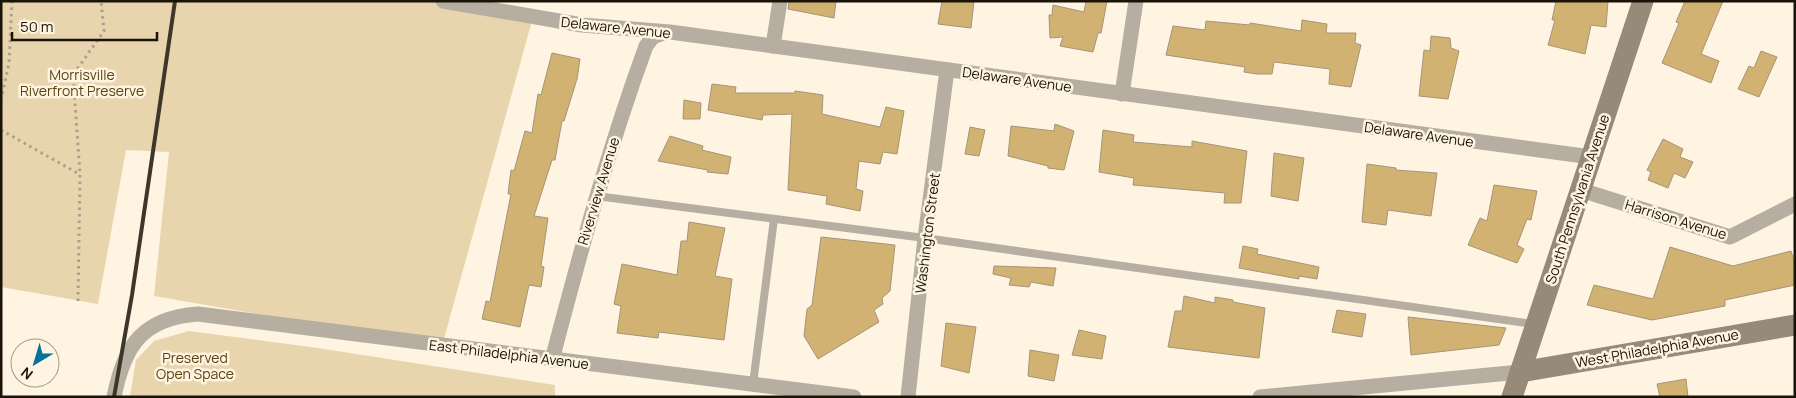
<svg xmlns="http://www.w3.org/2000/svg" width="1796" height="398" viewBox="0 0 1796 398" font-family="Manrope,sans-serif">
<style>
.green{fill:#e9d5ad}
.building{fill:#d2b273;stroke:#a49578}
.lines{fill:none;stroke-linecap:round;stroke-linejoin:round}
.path{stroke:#a9a090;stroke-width:3;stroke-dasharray:2.5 4;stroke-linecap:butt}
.service{stroke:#b5aea1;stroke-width:8}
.minor{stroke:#b5aea1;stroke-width:15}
.secondary{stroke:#958b78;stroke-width:21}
.rail{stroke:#3d362a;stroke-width:4}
.labels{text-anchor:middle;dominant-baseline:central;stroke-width:5;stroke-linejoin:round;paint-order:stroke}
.street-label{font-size:14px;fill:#191308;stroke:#fef4e1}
.park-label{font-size:14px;fill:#5a4411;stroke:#fef4e1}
</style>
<rect width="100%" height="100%" fill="#fef4e1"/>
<g class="green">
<path d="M1,1H445L533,17L442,346L154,296L169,152L126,150L98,304L1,287Z"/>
<path d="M189,331L318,348L555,385V397H130L136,360L154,341Z"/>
</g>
<g class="building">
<path d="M789,1H836L834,18L788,9Z"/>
<path d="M942,1H974L971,28L938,24Z"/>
<path d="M1086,1H1107L1101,33H1098L1093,52L1060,46L1063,37L1050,38L1049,15H1052L1053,5L1084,12Z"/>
<path d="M1556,1H1608L1606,27L1591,25L1585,54L1548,45L1555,20H1552Z"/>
<path d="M1685,1H1723L1701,54L1719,61L1711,83L1662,63L1679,23L1676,22Z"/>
<path d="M1302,20L1327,24L1326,33H1356L1355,43L1361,45L1351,87L1329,84L1330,69L1274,62L1272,74H1257L1244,72L1245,67L1166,55L1173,26L1205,30L1206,21L1250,25V23L1301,31Z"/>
<path d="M1431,36L1450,38L1451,48L1459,51L1448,99L1419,96L1424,50L1430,51Z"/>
<path d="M1761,51L1777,57L1759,97L1738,89L1749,66L1754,68Z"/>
<path d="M552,53L580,59L577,79L564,121H562L555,160H552L534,216L548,218L541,266L544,267L541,287L529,285L520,327L482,319L486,301L490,302L503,235L511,194H508L511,170L514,171L525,131L532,133L538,94L541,95Z"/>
<path d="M712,84L736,87L735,93H795V91L823,95L822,114L880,127L886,107L904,111L897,154L883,152L880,164L859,161L856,189L863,191L860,211L826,204L827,196L788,190L792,114L763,115L762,120L708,110Z"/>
<path d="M684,100L701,103L700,119H683Z"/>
<path d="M1055,124L1074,131L1064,170L1048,168V166L1008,156L1011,126L1054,131Z"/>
<path d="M970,127L985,130L979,156L965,154Z"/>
<path d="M1103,130L1134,135L1133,142L1192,147V141L1247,151L1241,203H1224L1225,193L1133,185L1134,178L1099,172Z"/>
<path d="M670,136L703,146L702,150L731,157L728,174L707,172L708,170L658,161Z"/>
<path d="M1663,139L1683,149L1680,157L1693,162L1685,178L1674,173L1668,188L1648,180L1651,172L1647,170Z"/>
<path d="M1274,153L1304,158L1298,201L1271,196Z"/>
<path d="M1367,164L1396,168V170L1437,173L1431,216L1388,210L1386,225L1362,222Z"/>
<path d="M1494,185L1537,191L1531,220L1527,219L1517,245L1524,249L1517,263L1468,245L1480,218L1487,221Z"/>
<path d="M689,222L725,228L715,276L732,279L724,340L659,332L658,338L617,333L621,306L614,304L622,264L677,275L681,241H687Z"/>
<path d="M821,237L895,245L890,291L882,298L883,304L874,310L879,322L818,359L804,336L807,309L812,305Z"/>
<path d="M1243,246L1258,249L1257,254L1319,267L1317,279L1299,276V279L1239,268Z"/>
<path d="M1670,247L1733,266L1791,251L1795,264V285L1725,300V306L1652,320L1587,305L1594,285L1653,299Z"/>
<path d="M994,266L1056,268L1053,286L1031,282L1029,287L1009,285L1011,278L993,274Z"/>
<path d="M1184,296L1215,303V297L1233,300V302L1265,308L1259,358L1168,347L1175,311H1182Z"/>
<path d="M1337,310L1366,314L1362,337L1332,332Z"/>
<path d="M1408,317L1506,328L1499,345L1411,355Z"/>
<path d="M946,323L976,327L969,373L941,366Z"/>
<path d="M1079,330L1106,336L1102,359L1072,355Z"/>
<path d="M1030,350L1059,355L1054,381L1028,376Z"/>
<path d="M1686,379L1688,397H1660L1657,384Z"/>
</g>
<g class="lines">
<g class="path">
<path d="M1,100L9,63L12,1"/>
<path d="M1,130L79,174"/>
<path d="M78,301L80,174L73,75L104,31L101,1"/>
</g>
<g class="service">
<path d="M596,196L925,238L1533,324"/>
<path d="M753,384L774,219"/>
</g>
<g class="minor">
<path d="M443,1L582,25L670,32L1591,157"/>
<path d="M773,46L780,1"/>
<path d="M1122,94L1136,1"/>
<path d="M1581,190L1730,237L1795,204"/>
<path d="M552,360C580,253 608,150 646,46L653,37L663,33"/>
<path d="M114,397C124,346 142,318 198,314L854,397"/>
<path d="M908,397L925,238L947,70"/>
<path d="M1260,397L1520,372"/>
</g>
<g class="secondary">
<path d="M1520,372L1795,325"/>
<path d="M1512,397L1643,1"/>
</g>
<path class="rail" d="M114,397L132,295L175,1"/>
</g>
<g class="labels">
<g class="street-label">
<text transform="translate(616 27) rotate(6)">Delaware Avenue</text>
<text transform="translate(1017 79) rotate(8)">Delaware Avenue</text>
<text transform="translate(1419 134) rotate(8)">Delaware Avenue</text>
<text transform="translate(598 191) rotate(-73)">Riverview Avenue</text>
<text transform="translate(1577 199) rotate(-72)">South Pennsylvania Avenue</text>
<text transform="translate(1676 219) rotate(17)">Harrison Avenue</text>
<text transform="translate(927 233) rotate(-83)">Washington Street</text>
<text transform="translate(1657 348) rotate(-10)">West Philadelphia Avenue</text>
<text transform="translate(509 354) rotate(7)">East Philadelphia Avenue</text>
</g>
<g class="park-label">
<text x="82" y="74">Morrisville<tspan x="82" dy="16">Riverfront Preserve</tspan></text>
<text x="195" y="357">Preserved<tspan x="195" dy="16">Open Space</tspan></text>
</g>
</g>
<rect width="1796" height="398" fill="none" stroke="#191308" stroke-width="5"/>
<g transform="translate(35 363) rotate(218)"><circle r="24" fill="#fef4e1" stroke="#a29a8a"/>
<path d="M0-4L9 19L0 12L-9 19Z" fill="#03739e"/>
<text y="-8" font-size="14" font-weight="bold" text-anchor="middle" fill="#191308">N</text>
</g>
<path d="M12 32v8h145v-8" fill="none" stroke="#191308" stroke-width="2.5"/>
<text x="20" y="32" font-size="15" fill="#191308" stroke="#fef4e1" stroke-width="4" paint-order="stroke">50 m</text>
</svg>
